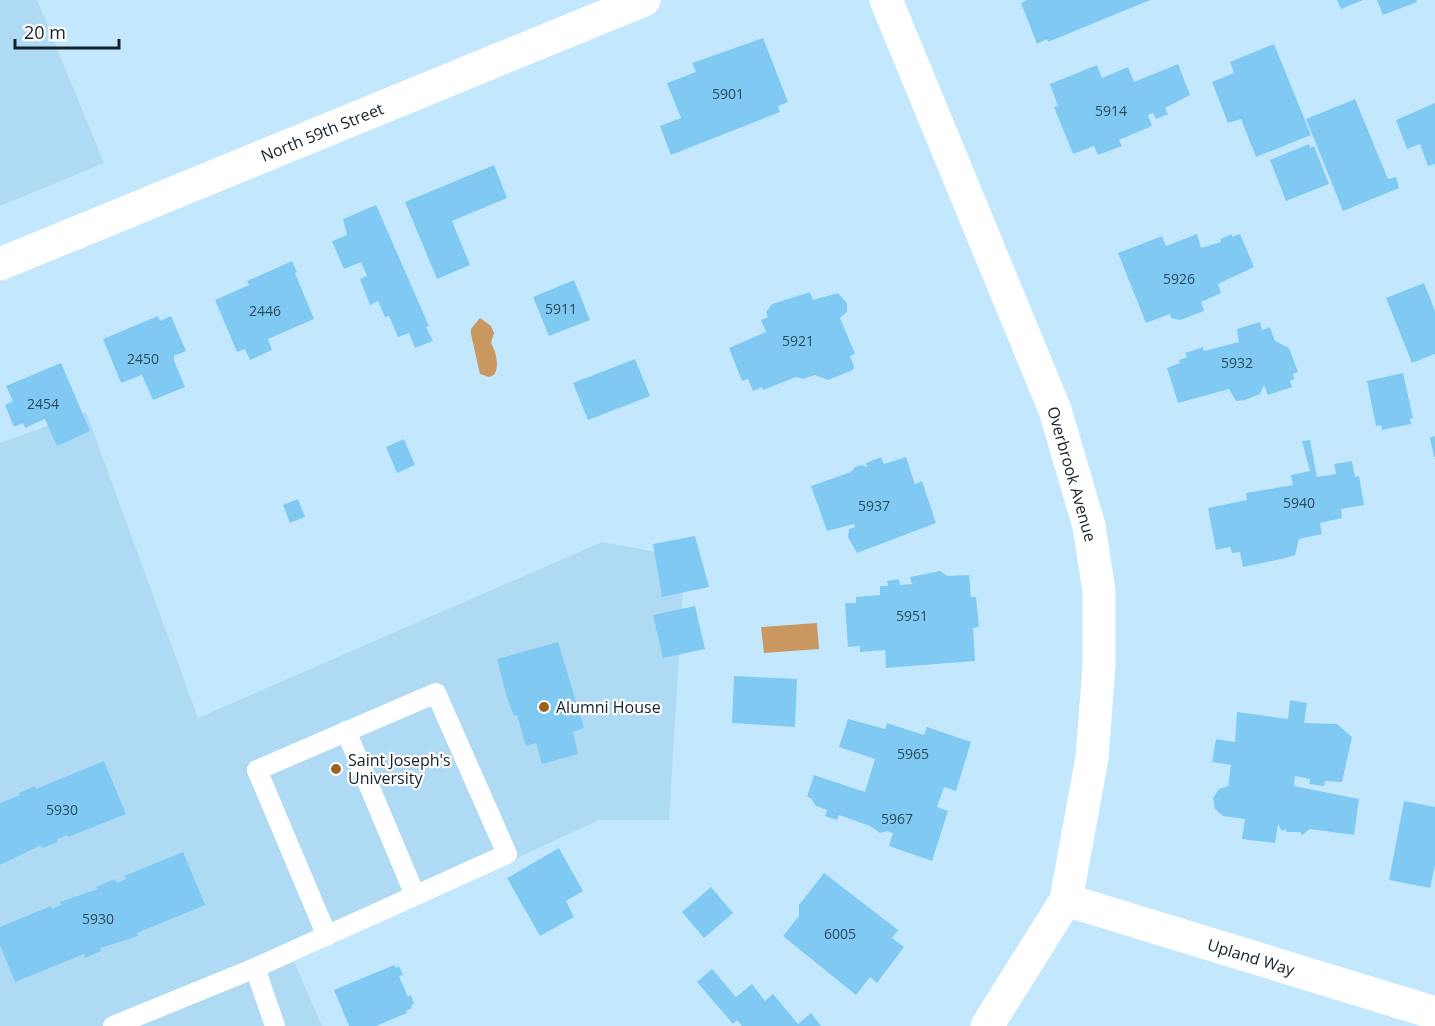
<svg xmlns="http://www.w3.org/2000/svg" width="1435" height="1026" viewBox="0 0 1435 1026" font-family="'Open Sans',sans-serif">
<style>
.built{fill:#afdaf4}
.water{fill:#ca9760}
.building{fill:#7fc9f3}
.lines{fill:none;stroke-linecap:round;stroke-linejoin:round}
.lane{stroke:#fff;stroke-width:20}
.street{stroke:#fff;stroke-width:33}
.secondary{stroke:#fff;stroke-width:33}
.poi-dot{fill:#9a641e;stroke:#fff;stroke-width:2}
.labels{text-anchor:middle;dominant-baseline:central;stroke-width:4.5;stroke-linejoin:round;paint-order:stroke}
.number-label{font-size:14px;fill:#2e4b5c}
.street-label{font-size:16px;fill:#132129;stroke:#fff}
.poi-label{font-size:16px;fill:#132129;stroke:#fff;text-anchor:start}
</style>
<rect width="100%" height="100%" fill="#c3e8fe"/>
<g class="built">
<path d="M0,0H37L104,163L0,206Z"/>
<path d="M86,412L198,718L602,542L685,557L669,820H599L294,962L322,1026H0V443Z"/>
</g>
<g class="water">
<path d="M480,318L491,326L494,333L491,343C496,352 500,366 494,375L489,377L480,374L479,370L471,334V329Z"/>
<path d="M817,623L819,649L764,653L761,627Z"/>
</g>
<g class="building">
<path d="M1027,0H1150L1048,42L1047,39L1037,44L1021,3Z"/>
<path d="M1337,0H1363L1341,9Z"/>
<path d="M1377,0H1416L1417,2L1383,15Z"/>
<path d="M763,38L788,102L778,106L780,112L671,155L660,126L681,118L667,83L696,72L692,63Z"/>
<path d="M1274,44L1311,135L1256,157L1241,119L1228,123L1212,82L1234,73L1230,62Z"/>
<path d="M1178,64L1190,95L1165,108L1168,114L1156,119L1153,113L1148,115L1152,126L1119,140L1122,146L1098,155L1094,146L1073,154L1054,107L1058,106L1050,84L1097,65L1102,78L1128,67L1134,82Z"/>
<path d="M1355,99L1388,179L1396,177L1399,188L1343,211L1306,119Z"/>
<path d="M1435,103V164L1428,166L1420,144L1407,149L1396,120Z"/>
<path d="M1309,144L1310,148L1314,146L1329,184L1286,201L1270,160Z"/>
<path d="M494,165L507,198L452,221L470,265L437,279L405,202Z"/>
<path d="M376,205L429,326L426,327L433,341L415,348L409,333L398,337L389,316L385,317L378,301L370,305L360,279L367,276L361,262L344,269L332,241L347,235L343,219Z"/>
<path d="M1197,234L1201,248L1221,242L1220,239L1232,234V237L1240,234L1254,267L1218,284L1221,293L1201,302L1204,311L1180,320L1171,318L1170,314L1146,323L1118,253L1162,236L1166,246Z"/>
<path d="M292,261L297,272L295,273L314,319L268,339L272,350L250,360L245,349L237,352L215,300L249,285L247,281Z"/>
<path d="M574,280L590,320L549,336L533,297Z"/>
<path d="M1424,283L1435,311V354L1412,363L1386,298Z"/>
<path d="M810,292L813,300L838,293L847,303V312L840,318L855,354L850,356L854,366L853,370L828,380L815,375L803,379L796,377L763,390L762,387L753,391L748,379L742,381L729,348L766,332L761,320L768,317L766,312L772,304Z"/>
<path d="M158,316L160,321L171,316L186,351L174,356V361L185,387L153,400L142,375L121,383L103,339Z"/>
<path d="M1260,322L1262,330L1270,327L1275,341L1289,348L1298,372L1293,374L1294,379L1290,381L1292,387L1268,395L1264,385L1260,394L1245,400L1236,401L1229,389L1178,403L1167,368L1180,363L1179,360L1187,357L1185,353L1203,347L1204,351L1239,342L1237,329Z"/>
<path d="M635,359L650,396L588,420L573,383Z"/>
<path d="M61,363L90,431L57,446L45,419L25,428L23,423L14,427L5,405L13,401L6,386Z"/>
<path d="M1403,373L1413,418L1410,419L1411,424L1382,430L1381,425L1376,426L1367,381Z"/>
<path d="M1435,436V457H1434L1430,438Z"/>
<path d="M404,439L415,465L397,473L386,447Z"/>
<path d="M1310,440L1317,477L1336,474L1334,464L1352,461L1355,477L1359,476L1364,505L1341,509L1342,518L1320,523L1322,534L1299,539L1295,555L1286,558L1243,567L1240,552L1232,553L1230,547L1216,550L1208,508L1247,500L1246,493L1293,485L1291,475L1310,471L1302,441Z"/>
<path d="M881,457L884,464L906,457L915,484L922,481L936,523L857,553L848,537L849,529L855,527L854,524L827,531L811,486L851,472L855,467L862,465L867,467L866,463Z"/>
<path d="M298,499L305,517L290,523L283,505Z"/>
<path d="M695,536L709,587L662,597L653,544Z"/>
<path d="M940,571L947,576L969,575L971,597H976L979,627L973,628L975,661L886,668L885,650L860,652V646L848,647L845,603H856V597L880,595V586H888L887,581L899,579L900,585L912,584L910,577Z"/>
<path d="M695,606L705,649L663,658L653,615Z"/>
<path d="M558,642L584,728L573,732L578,754L542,764L536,743L526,746L517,715L514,716L507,698L497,659Z"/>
<path d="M734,676L797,679L795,727L732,723Z"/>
<path d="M1290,700L1307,703L1304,723L1337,724L1352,737L1342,782L1325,781L1324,786L1309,784L1310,779L1295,776L1294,786L1359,799L1354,835L1310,829L1302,835L1300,832H1286V829L1282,831L1278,824L1275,843L1242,839L1245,819L1223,816L1215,809L1213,798L1219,789L1228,786L1231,765L1212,762L1216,739L1235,742L1237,712L1288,719Z"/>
<path d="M848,719L885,729L887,723L924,735L927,727L971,742L956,791L944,787L937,807L948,811L932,861L889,846L893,833L887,831L880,833L870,826L839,815L837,820L825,816L827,810L816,806L811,798L807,797L814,775L865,792L875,759L839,747Z"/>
<path d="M104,761L126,814L68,837L67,835L57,839L58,842L42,848L41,845L0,865V803L20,795L19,793L35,786L36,789Z"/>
<path d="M1404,801L1435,807V865L1430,888L1389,880Z"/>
<path d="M559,848L583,891L566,901L574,917L540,936L507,878Z"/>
<path d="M183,852L205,905L137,933L138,936L100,948L101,951L85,958L84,954L15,982L0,945V927L51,906L52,909L61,905L60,902L98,889L96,887L115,879L117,883L126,879L124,876Z"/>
<path d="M824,873L898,930L892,938L904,947L877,983L870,977L856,995L783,936L799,916V905Z"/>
<path d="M711,887L733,913L704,938L682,912Z"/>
<path d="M394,965L396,968L399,966L403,975L399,976L408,997L411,995L414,1004L411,1005L412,1008L406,1011L407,1013L376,1026H349L334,990Z"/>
<path d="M712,969L736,997L752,984L765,1001L773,994L798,1024L811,1013L821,1026H742L737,1020L733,1024L697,982Z"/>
</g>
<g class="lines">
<g class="lane">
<path d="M346,731L415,895"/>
<path d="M255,968C339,930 423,892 507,854L436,693L257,770L327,936"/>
<path d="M113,1026L255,968L275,1026"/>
</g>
<g class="street">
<path d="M886,0L1055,410L1089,526L1099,591V666L1092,758L1066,900L987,1026"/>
<path d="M1066,900L1435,1013"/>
</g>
<path class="secondary" d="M0,264L644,0"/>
</g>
<g class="poi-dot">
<circle cx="544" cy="707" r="6"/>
<circle cx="336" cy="769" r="6"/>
</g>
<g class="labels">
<g class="number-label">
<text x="728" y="93">5901</text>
<text x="1111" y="110">5914</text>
<text x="1179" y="278">5926</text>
<text x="561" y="308">5911</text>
<text x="265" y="310">2446</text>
<text x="798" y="340">5921</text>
<text x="143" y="358">2450</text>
<text x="1237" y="362">5932</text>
<text x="43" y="403">2454</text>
<text x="1299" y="502">5940</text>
<text x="874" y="505">5937</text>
<text x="912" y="615">5951</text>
<text x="913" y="753">5965</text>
<text x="62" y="809">5930</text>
<text x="897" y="818">5967</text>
<text x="98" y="918">5930</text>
<text x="840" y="933">6005</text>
</g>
<g class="street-label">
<text transform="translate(322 132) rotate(-22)">North 59th Street</text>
<text transform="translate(1072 474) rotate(74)">Overbrook Avenue</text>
<text transform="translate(1251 957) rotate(17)">Upland Way</text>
</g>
<g class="poi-label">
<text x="556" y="707">Alumni House</text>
<text x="348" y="760">Saint Joseph's<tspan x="348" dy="18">University</tspan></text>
</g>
</g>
<path d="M15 39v9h104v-9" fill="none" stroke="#132129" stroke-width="3"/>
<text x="24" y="39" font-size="18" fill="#132129" stroke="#ffffff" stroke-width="4.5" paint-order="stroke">20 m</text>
</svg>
